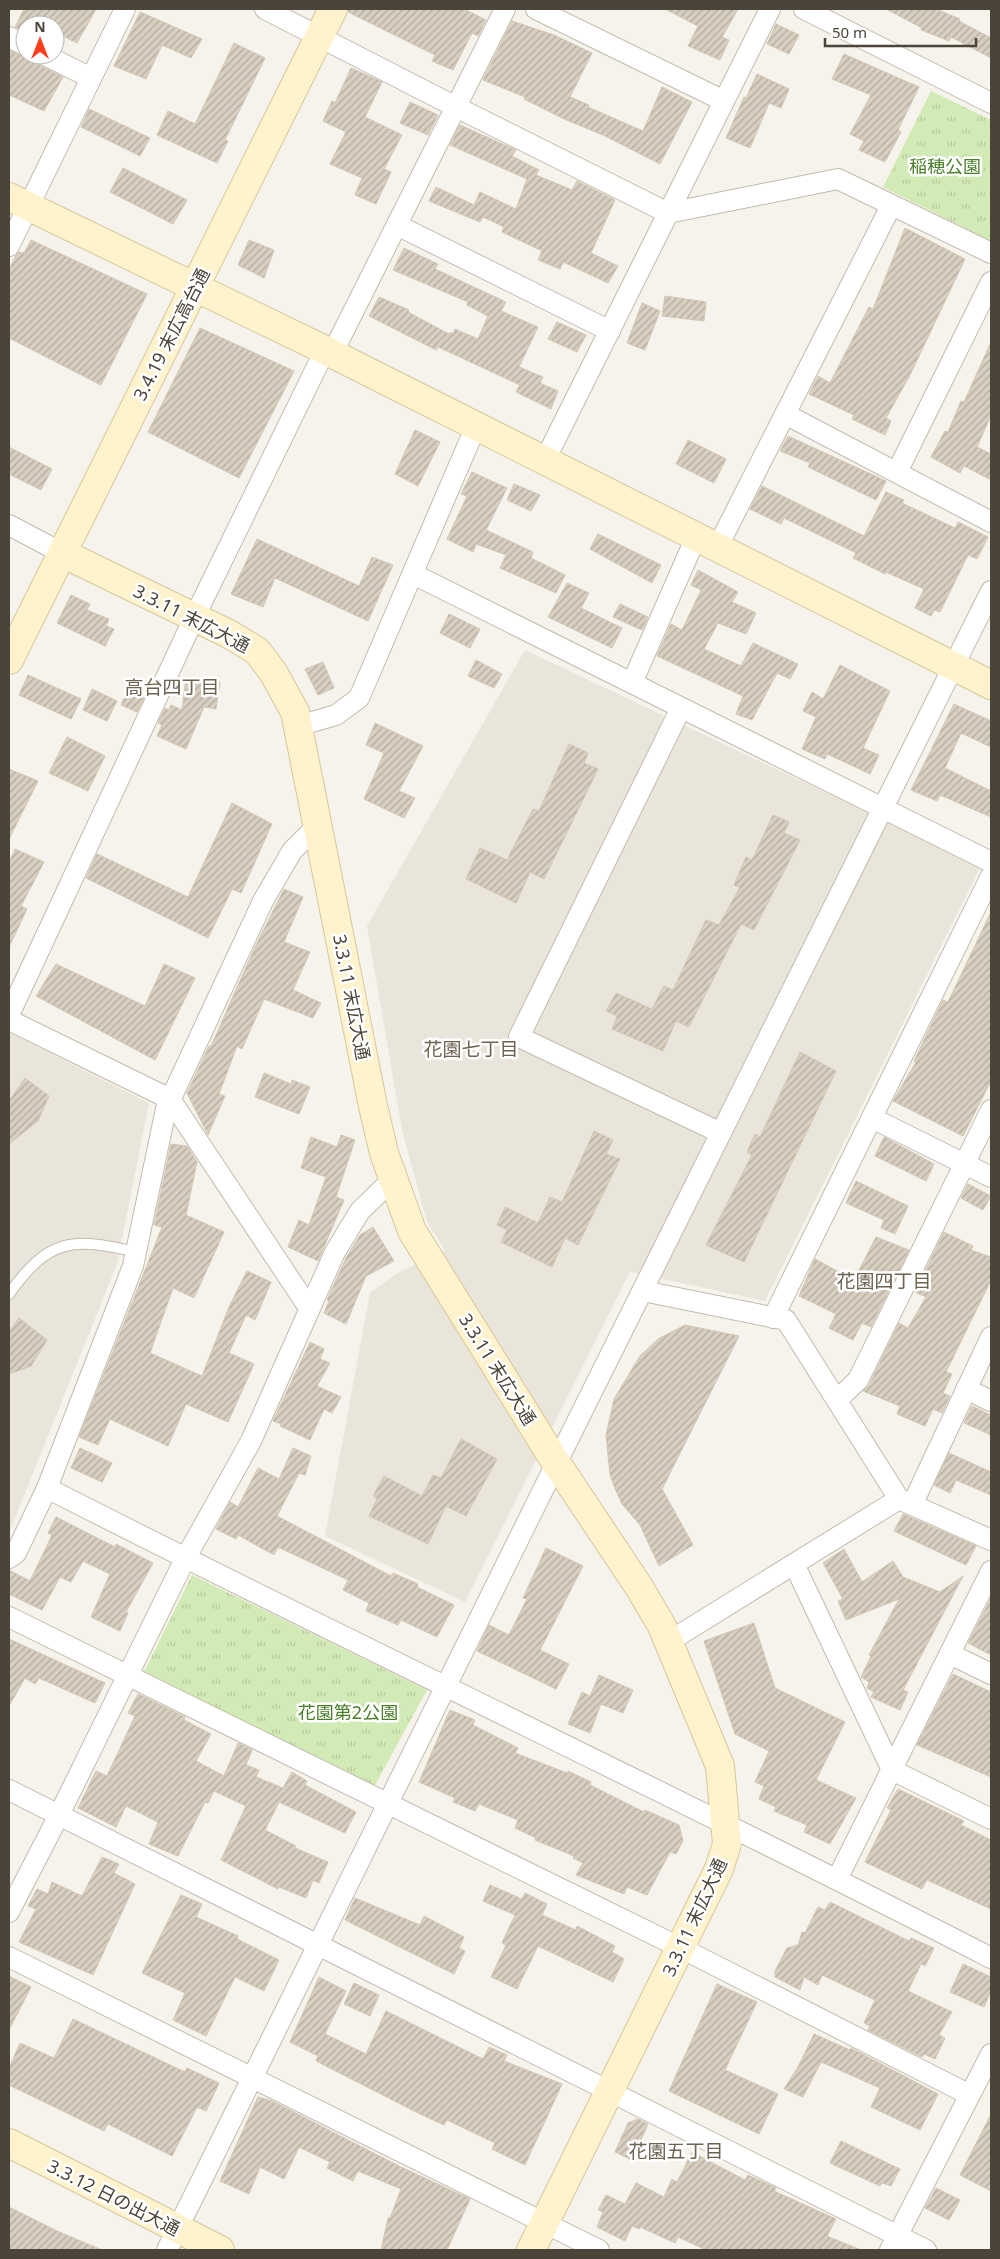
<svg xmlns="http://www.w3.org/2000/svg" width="1000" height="2259" viewBox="0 0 1000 2259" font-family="'Noto Sans','Noto Sans JP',sans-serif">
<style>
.residential{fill:#eae5da}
.park{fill:url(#park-tufts)}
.building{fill:url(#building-hatch);stroke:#d3c7b4}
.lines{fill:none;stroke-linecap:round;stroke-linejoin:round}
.lane-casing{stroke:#c2bbae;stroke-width:12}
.street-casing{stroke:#c2bbae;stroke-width:22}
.secondary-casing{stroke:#d6c79b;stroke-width:30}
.lane{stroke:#fff;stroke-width:10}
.street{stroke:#fff;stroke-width:20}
.secondary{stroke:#fff3cd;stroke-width:28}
.labels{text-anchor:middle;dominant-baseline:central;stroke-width:5;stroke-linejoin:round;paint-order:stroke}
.park-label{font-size:18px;fill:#4a7f2a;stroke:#fff}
.street-label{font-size:18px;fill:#4b4439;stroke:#fff}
.neighbourhood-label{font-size:19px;fill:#6e6250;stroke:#fff}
</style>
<defs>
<pattern id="park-tufts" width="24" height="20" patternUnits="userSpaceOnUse" patternTransform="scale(1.25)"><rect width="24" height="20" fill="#d2eab5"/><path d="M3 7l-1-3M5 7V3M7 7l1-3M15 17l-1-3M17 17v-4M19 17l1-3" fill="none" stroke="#b6ca9c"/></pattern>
<pattern id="building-hatch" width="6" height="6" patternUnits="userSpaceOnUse" patternTransform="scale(1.25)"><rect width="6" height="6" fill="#d8cfc1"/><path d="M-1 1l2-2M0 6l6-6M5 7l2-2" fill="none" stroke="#b1aa9e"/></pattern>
</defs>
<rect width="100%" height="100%" fill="#f6f3ec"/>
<g class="residential">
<path d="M525,650L981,866L765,1301L630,1272L465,1602L325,1536L370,1293L396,1274L445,1250L427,1222L402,1130L367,926Z"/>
<path d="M9,1033L149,1103L117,1264L9,1533Z"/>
</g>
<g class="park">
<path d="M931,91L991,120V241L883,187Z"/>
<path d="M192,1575L427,1690L374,1787L144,1672Z"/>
</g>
<g class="building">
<path d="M24,9H96L77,43L63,36L57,48L55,25H25V32L15,27Z"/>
<path d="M349,9H464L486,20L478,36L472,33L453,70L432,61L435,55L348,12Z"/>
<path d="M665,9H738L722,37L729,40L720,60L688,46L698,26Z"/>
<path d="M886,9H936L960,19L959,21L991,38V58L951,37L949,41L921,30L922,28Z"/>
<path d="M140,12L202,39L191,58L162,45L146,79L114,66Z"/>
<path d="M512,21L554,35L592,53L570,97L589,105L588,107L643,131L662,87L692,102L660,164L603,135L564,119L524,99L525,97L483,80Z"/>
<path d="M776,24L799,35L789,54L767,44Z"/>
<path d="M234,43L265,58L225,140L228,141L217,163L157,135L168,111L195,124Z"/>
<path d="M9,50L25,57L33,55L39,65L63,77L44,111L9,95Z"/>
<path d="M844,54L919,87L898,130L901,132L885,162L859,150L864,141L850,134L871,95L832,79Z"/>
<path d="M351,68L382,82L365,117L402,135L384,169L391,172L376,204L355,195L362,178L330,164L346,132L323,121L332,101L335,103Z"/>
<path d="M757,74L789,89L781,108L769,103L750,148L726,138L744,97L746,98Z"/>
<path d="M410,102L438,115L428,135L400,123Z"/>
<path d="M89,109L150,138L140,156L81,127Z"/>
<path d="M460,125L516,150L512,156L539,170L536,175L572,190L577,181L615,200L591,253L618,266L608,283L563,262L560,269L538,260L542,251L502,232L504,227L483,217L480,222L429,201L436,187L474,205L480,192L516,209L527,179L450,145Z"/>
<path d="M123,168L187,200L173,224L110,192Z"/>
<path d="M905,228L965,259L910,375L886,418L891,421L885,435L852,419L854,415L809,394L818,376L830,383L869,307L873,309Z"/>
<path d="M31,240L147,294L101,385L9,338V270L16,255L19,252L24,253Z"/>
<path d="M249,240L274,250L264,278L238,265Z"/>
<path d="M404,248L438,264L435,269L506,302L501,311L538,327L519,367L543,377L540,383L558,391L551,409L516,392L520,385L438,347L436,350L369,316L379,297L409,310L408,312L449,334L451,332L453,334L455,329L478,339L488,316L467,305L468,302L393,270Z"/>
<path d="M665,296L706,302L704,321L662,316Z"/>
<path d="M642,303L660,311L645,350L627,343Z"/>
<path d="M557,322L586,335L577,352L548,339Z"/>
<path d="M200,328L294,371L239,478L148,432Z"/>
<path d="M991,342V415L977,447L991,454V480L964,466L960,473L931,457L945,431L948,432L961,401L964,402Z"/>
<path d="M415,430L440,442L418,486L395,474Z"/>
<path d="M788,436L886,481L876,500L808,467L810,463L780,451Z"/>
<path d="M688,440L726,459L714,483L676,464Z"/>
<path d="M9,447L52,469L41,490L9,474Z"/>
<path d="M472,472L507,488L486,530L533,552L531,558L565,575L556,593L500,568L506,555L476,544L473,552L447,539L467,496L461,494Z"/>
<path d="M514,484L540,495L531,511L507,500Z"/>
<path d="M762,486L864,536L886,492L904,500L902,503L955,528L958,522L988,537L977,559L968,555L940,612L934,610L931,616L915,608L924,589L886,572L885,574L853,558L856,553L784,518L781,524L750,509Z"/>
<path d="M598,534L661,565L652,583L590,549Z"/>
<path d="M257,539L359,586L372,557L393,565L368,621L275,578L263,607L231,594Z"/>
<path d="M698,570L738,592L732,602L756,613L746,634L718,623L704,649L741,666L753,643L798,664L790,679L777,673L752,720L736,714L743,696L657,656L671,624L682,630L701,590L691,585Z"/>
<path d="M567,583L589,593L581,608L622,628L612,648L548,617Z"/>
<path d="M71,595L90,604L87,610L109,619L106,626L114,629L105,646L57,623Z"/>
<path d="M620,604L648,617L642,630L613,617Z"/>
<path d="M449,614L480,629L470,648L440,633Z"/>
<path d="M476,660L502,674L494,688L468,676Z"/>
<path d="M323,662L334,688L318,695L305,669Z"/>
<path d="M840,665L890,691L863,748L879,755L870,774L827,754L825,759L802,749L816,717L803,711L812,692L823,699Z"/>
<path d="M28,675L81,699L71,719L19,695Z"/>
<path d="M186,677L220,682L216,709L204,707L186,749L157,736L162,725L158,723L165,708L169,710L171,705L182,710Z"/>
<path d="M92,689L117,701L107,721L83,710Z"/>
<path d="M128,690L144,698L137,712L121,705Z"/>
<path d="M954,704L991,721V747L961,733L945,768L991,791V817L940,795L937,801L911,790Z"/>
<path d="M375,723L423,746L399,791L415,798L404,818L364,799L384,753L366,745Z"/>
<path d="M67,737L105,756L88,791L49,773Z"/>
<path d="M569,744L588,753L584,763L598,769L544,879L530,872L516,903L466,879L480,848L507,860L533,809L539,811Z"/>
<path d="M9,769L38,781L9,839Z"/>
<path d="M232,803L272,824L241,893L232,889L208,938L86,878L97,854L188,897Z"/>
<path d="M773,815L789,822L784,833L800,840L754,930L741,924L689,1027L676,1021L663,1051L612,1029L617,1016L606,1011L616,993L652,1009L664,986L673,990L706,920L719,925L740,887L734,885L746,857L752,860Z"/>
<path d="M15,849L44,862L21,906L27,909L9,947V863Z"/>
<path d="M284,889L303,897L284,942L310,952L293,990L321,1003L313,1018L264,999L242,1049L237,1046L219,1094L225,1096L208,1135L187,1093L209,1046H211L255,947Z"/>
<path d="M991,912V1081L963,1136L893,1101L916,1062L914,1061L943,1000L948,1002Z"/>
<path d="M56,964L145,1006L164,964L195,978L155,1060L36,996Z"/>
<path d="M800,1052L836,1071L744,1262L706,1245L752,1155L747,1152L755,1134L760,1137Z"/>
<path d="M264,1073L291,1084L292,1080L310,1087L299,1114L255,1097Z"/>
<path d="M25,1078L49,1096L38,1121L9,1144V1101Z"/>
<path d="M594,1131L613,1140L606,1154L620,1159L578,1245L565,1238L552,1267L501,1242L507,1230L497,1225L505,1207L538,1223L550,1197L562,1202Z"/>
<path d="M341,1135L355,1140L336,1197L344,1200L318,1261L288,1247L299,1220L309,1225L326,1177L301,1168L311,1137L337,1147Z"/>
<path d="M884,1137L934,1164L926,1181L875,1156Z"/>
<path d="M171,1144L187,1146L197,1162L186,1215L224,1232L194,1298L173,1288L150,1353L202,1376L229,1307L247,1271L271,1282L255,1320L246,1315L229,1353L254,1364L228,1422L186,1404L168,1446L110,1419L98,1445L79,1437L162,1227L154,1225Z"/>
<path d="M856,1181L908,1206L895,1234L881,1228L884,1220L846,1203Z"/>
<path d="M968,1184L991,1196L983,1210L961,1198Z"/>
<path d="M373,1227L394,1261L366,1276L346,1324L324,1313L329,1301L327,1300L346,1258L360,1235Z"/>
<path d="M944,1232L973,1246L971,1250L991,1257V1280L946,1372L952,1374L943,1393L950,1396L942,1413L933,1409L925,1426L897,1414L900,1406L863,1391L869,1385L899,1323L908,1328L926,1297L915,1292Z"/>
<path d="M876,1237L909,1250L871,1327L862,1323L853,1340L829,1328L836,1314L799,1296L815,1259L854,1280Z"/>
<path d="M19,1318L47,1340L31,1366L9,1374V1332Z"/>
<path d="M685,1325L739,1336L662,1489L693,1545L659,1566L640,1525L622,1504L616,1491L610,1475L606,1435L614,1399L640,1356L658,1339Z"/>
<path d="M310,1342L324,1349L320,1359L330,1363L317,1386L341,1397L332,1413L324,1409L310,1440L280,1426L281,1424L273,1421Z"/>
<path d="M972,1406L991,1415V1435L964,1423Z"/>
<path d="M461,1439L497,1459L466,1516L446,1506L428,1544L369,1516L377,1499L373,1496L384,1476L422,1496L433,1475L441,1478Z"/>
<path d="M80,1448L112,1463L102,1482L71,1468Z"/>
<path d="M293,1448L311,1456L305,1475L299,1473L277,1516L391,1576L393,1573L418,1584L417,1587L454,1605L437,1637L401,1620L398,1625L366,1611L369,1603L343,1590L348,1580L278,1547L274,1555L238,1535L236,1539L216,1529L230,1502L238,1507L258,1468L279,1479Z"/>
<path d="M949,1453L991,1472V1495L956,1480L950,1493L934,1485Z"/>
<path d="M903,1514L976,1546L966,1565L894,1531Z"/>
<path d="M56,1517L115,1547L116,1544L153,1563L126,1612L128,1613L120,1631L91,1617L110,1574L83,1561L71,1582L60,1577L42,1610L9,1594V1570L30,1581L52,1535L48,1533Z"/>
<path d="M546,1548L583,1566L540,1650L569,1664L556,1689L477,1651L489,1625L509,1635L527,1599L523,1598Z"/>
<path d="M844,1549L862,1582L893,1561L903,1577L940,1592L963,1576L903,1690L908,1692L900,1710L871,1697L874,1692L867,1688L869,1682L861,1677L871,1656L869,1655L899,1599L846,1620L838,1601L843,1599L823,1563Z"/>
<path d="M991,1598V1655L968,1643Z"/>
<path d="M754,1623L775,1688L845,1722L816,1780L856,1798L830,1844L804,1832L807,1825L774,1811L776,1807L759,1799L764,1786L755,1782L769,1751L735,1734L704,1641Z"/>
<path d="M9,1639L105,1683L95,1703L39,1678L35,1684L25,1678L9,1706Z"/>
<path d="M953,1674L991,1692V1777L917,1745Z"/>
<path d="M599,1675L633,1690L623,1713L601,1704L590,1733L568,1724L582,1692L590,1696Z"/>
<path d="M138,1694L185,1717L184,1720L211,1734L196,1761L224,1776L238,1743L252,1750L246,1765L259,1770L256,1777L283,1788L292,1772L307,1781L305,1785L356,1812L345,1833L279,1802L265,1830L296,1846L295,1848L328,1862L319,1883L313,1880L306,1898L279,1887L278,1889L221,1860L246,1806L214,1791L208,1803L205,1802L178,1856L149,1844L158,1822L126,1806L116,1827L78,1808L96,1771L107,1776L135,1716L128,1713Z"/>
<path d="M450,1710L475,1720L473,1725L518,1748L515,1753L567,1773L568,1771L591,1782L590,1785L644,1812L645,1810L679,1825L683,1841L676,1854L670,1852L647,1895L627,1887L624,1894L576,1875L583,1863L573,1858L574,1856L535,1840L536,1838L515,1828L518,1820L479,1804L475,1811L453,1802L455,1798L419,1782Z"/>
<path d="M898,1789L964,1821L961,1825L991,1840V1909L927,1880L922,1889L865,1862L891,1810L887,1808Z"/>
<path d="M102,1857L119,1864L114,1873L135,1884L93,1975L19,1942L36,1909L28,1906L37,1889L48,1894L52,1882L82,1896Z"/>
<path d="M490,1885L522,1899L525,1893L547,1904L542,1915L576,1930L577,1926L615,1946L612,1952L624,1959L613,1982L538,1946L517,1989L491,1977L506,1945L502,1943L515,1915L483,1901Z"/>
<path d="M181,1895L202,1904L196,1917L238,1936L237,1939L279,1960L264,1991L235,1977L206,2036L173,2020L185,1993L142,1973Z"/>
<path d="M355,1898L420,1925L424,1916L464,1937L459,1948L465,1951L454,1974L345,1920Z"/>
<path d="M830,1902L909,1941L911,1938L934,1948L925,1966L921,1964L908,1991L952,2012L939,2035L945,2038L935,2059L924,2054L922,2057L868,2030L870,2026L864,2023L875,2000L822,1975L818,1985L804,1977L800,1990L775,1977V1971L787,1948L798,1945L802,1932L805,1933L818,1907L825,1910Z"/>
<path d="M963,1964L991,1977V1991L984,2007L950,1992Z"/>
<path d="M9,1976L31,1987L9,2030Z"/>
<path d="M319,1977L346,1991L325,2034L366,2054L386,2011L483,2059L489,2047L507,2055L504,2061L562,2084L525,2165L492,2149L495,2143L447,2120L444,2125L420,2114L316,2061L318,2056L290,2042Z"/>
<path d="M354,1983L379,1995L370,2016L344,2004Z"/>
<path d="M717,1984L757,2002L725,2070L778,2094L759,2134L669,2091Z"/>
<path d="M73,2019L185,2072L187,2068L219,2083L206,2111L197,2107L172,2156L108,2124L104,2131L9,2085V2068L20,2043L54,2058Z"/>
<path d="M814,2034L850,2050L851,2048L938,2094L920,2130L871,2107L880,2088L821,2062L803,2097L784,2089L798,2067Z"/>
<path d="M258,2097L272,2101L401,2167L470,2199L447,2250H381L388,2218H390L401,2189L358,2171L353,2181L327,2168L330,2162L299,2147L284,2179L260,2167L249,2194L220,2181Z"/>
<path d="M991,2114V2191L960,2175Z"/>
<path d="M638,2119L648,2124L632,2160L615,2152L628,2123Z"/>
<path d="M841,2141L900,2169L891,2186L882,2183L880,2186L830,2163Z"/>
<path d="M692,2152L745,2180L748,2175L772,2186L776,2188L774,2191L836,2219L827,2236L861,2250H706L678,2237L675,2243L640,2227L639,2229L632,2226L625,2241L597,2227L603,2212L598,2210L606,2195L625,2204L636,2183L664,2197L672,2179L677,2182Z"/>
<path d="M936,2188L960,2200L949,2220L925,2208Z"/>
<path d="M9,2207L57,2231L102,2250H9Z"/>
</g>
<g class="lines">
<g class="lane-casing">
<path id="lane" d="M9,1294C49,1238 72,1237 136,1252"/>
</g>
<g class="street-casing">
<g id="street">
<path d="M265,9L456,107L668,213L838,179L991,253"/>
<path d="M536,9L724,101"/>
<path d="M804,9L991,103"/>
<path d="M9,37L25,45"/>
<path d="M45,55L91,78"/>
<path d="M397,225L610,331"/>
<path d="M9,246L125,9"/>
<path d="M332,354L505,9"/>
<path d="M785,414L991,522"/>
<path d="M545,460L770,9"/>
<path d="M897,472L991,282"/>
<path d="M9,525L62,553"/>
<path d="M717,548L891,206"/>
<path d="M413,574L991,862"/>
<path d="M632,683L696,537"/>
<path d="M681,708L519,1037L721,1133"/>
<path d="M298,726L336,715L359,698L476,426"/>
<path d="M9,1015L194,618L325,350"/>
<path d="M9,1020L170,1099L309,1308"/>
<path d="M872,1118L991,1177"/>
<path d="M643,1291L786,1320L899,1499"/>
<path d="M773,1318L991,876"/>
<path d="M966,1389L991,1401"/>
<path d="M837,1400L858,1380L991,1110"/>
<path d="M47,1488C360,1648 679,1797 991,1958"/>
<path d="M912,1505L991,1337"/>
<path d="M9,1558L16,1553L47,1488L133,1266L166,1109L263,901L292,851L318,825"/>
<path d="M794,1564L892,1770L991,1819"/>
<path d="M9,1617L681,1948L970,2095"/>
<path d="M668,1642L899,1499L991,1540"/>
<path d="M950,1654L991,1674"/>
<path d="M9,1790L926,2250"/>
<path d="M837,1879L991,1571"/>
<path d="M9,1912L59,1815L185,1559L251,1441L335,1252L360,1211L393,1179"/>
<path d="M9,1957L599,2250"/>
<path d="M167,2250L539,1498L991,591"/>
<path d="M890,2250L991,2054"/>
</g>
</g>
<g class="secondary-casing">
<g id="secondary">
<path d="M9,197L325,350L991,685"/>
<path d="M62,553L229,634L257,651L273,672L295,712L373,1106L384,1153L412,1231L553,1458L639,1587L662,1626L720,1766L727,1844L719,1869L531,2250"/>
<path d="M9,660L333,9"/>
<path d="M9,2143L220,2250"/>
</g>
</g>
<use href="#lane" class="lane"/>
<use href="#street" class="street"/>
<use href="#secondary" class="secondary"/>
</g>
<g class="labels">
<g class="park-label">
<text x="945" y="166">稲穂公園</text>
<text x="348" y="1712">花園第2公園</text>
</g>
<g class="street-label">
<text transform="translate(171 334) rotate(-63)">3.4.19 末広高台通</text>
<text transform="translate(192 618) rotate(27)">3.3.11 末広大通</text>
<text transform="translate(352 997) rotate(79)">3.3.11 末広大通</text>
<text transform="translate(498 1369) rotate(58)">3.3.11 末広大通</text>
<text transform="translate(694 1917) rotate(-65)">3.3.11 末広大通</text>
<text transform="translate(114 2197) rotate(27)">3.3.12 日の出大通</text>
</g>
<g class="neighbourhood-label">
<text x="172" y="687">高台四丁目</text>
<text x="471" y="1049">花園七丁目</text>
<text x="884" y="1281">花園四丁目</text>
<text x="676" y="2151">花園五丁目</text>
</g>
</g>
<rect width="1000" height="2259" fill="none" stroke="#4b4439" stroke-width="20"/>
<g transform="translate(40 40)"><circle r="24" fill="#ffffff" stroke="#b7b4b0"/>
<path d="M0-4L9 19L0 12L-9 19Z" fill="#fc3f1d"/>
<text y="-8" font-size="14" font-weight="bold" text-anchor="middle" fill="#4b4439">N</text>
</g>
<path d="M825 38v8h151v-8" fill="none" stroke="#4b4439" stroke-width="2.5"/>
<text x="832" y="38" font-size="15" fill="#4b4439" stroke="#ffffff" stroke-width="4" paint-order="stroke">50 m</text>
</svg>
